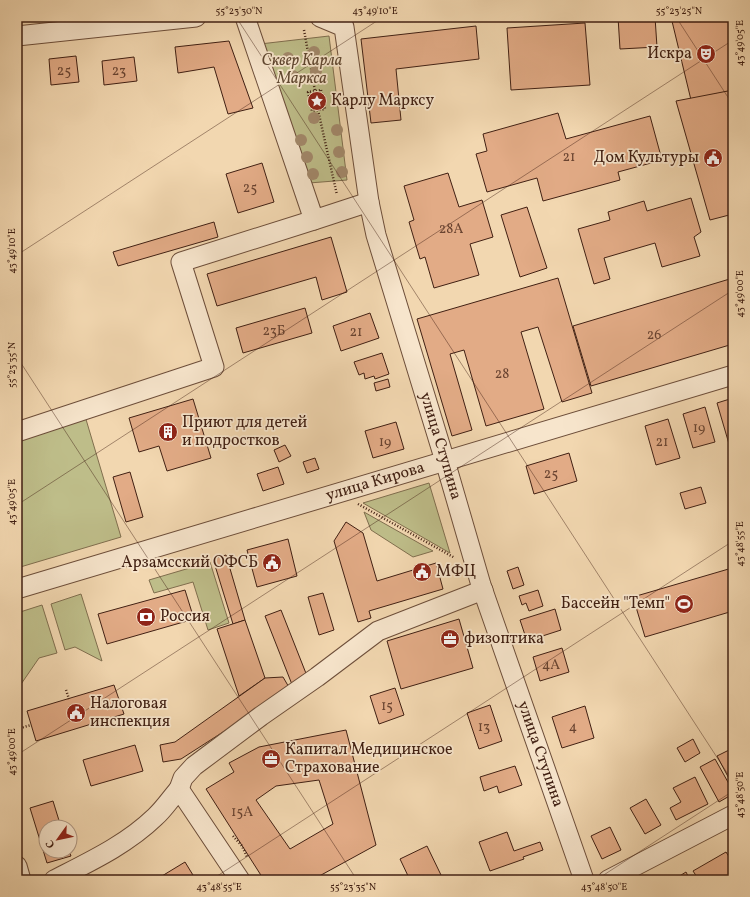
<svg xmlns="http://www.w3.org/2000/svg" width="750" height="897" viewBox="0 0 750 897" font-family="Vollkorn,serif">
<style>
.green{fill:#bebd89;stroke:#806e4e}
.building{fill:#e2ab86;stroke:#412013;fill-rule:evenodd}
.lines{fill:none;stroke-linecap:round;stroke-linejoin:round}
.minor-casing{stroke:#6d4e3a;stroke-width:21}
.path{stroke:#412013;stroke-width:2.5;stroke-dasharray:1 2;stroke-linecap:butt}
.minor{stroke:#f7e5cc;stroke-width:19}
.tree{fill:#a2886a}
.ticks{fill:none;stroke:#412013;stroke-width:1;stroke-opacity:0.45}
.labels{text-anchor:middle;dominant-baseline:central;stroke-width:3.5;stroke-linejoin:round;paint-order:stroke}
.number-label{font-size:14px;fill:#694330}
.poi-label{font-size:16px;fill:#412013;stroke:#f7e5cc;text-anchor:start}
.park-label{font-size:16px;font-style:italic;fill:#604730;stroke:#f7e5cc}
.street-label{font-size:16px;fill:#412013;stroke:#f7e5cc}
.neatline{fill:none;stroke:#412013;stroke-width:1.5}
.ticks-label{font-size:10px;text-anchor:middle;fill:#412013}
</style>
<rect width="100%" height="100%" fill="#f2d7b0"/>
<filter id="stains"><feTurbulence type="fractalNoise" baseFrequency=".005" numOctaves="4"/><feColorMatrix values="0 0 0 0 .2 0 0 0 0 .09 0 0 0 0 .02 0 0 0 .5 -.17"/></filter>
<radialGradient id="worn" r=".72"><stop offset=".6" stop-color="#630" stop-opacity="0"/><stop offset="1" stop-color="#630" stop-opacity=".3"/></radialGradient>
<g class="green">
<path d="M329,36L347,180L309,183L260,44Z"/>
<path d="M85,416L121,537L17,568V437Z"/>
<path d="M429,483L450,553L363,503Z"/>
<path d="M364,512L433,551L413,557L371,530Z"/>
<path d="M210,562L229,623L208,630L193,582L154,593L149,580Z"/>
<path d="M81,594L102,661L75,647L65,650L51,604Z"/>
<path d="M42,605L57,653L39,658L17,690V613Z"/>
</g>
<g class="building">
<path d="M618,17H655L657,47L620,49Z"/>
<path d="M671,17H733V90L691,100Z"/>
<path d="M585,23L590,85L511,90L507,28Z"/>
<path d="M476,26L479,59L396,69L401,120L371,123L361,39Z"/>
<path d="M229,41L253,108L228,114L214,67L178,73L175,47Z"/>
<path d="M76,56L79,82L51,85L49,59Z"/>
<path d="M134,57L137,81L104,85L102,61Z"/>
<path d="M733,90V214L710,220L676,101Z"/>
<path d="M558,113L566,139L650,116L662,160L618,172L620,180L543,201L537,178L487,192L476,154L487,151L483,134Z"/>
<path d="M262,163L274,202L238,213L226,174Z"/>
<path d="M448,173L459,207L482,200L493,237L470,244L479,275L434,288L425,257L420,259L409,222L414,220L404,186Z"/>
<path d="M691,198L701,232L694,237L700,256L662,267L655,243L604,258L610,279L594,284L578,229L610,220L608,212L644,201L647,211Z"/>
<path d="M527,207L547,268L520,277L501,215Z"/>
<path d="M214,222L218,237L118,266L113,252Z"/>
<path d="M331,237L347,292L322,300L316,277L217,306L207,274Z"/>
<path d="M558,278L592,393L562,402L538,327L521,332L544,409L486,426L464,350L450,354L472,430L452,436L417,319Z"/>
<path d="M733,278V344L591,386L573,326Z"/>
<path d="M305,308L312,333L243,353L236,328Z"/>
<path d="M370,313L379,338L341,351L333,326Z"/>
<path d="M382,353L389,374L375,379L374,376L365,379L364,373L359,375L354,362Z"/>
<path d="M388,379L390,387L376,391L374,383Z"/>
<path d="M733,398V442L729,444L717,403Z"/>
<path d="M193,399L211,458L167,471L159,446L139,452L129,418Z"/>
<path d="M705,407L715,442L693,448L683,414Z"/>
<path d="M668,419L680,458L656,465L645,426Z"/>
<path d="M396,422L404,449L373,458L365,431Z"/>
<path d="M285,445L291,456L279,462L274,450Z"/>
<path d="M569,453L577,481L534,494L526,466Z"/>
<path d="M315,458L319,469L307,473L303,462Z"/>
<path d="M278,467L284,484L263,491L257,474Z"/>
<path d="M130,472L143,517L126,522L113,477Z"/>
<path d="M701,487L706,503L685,509L680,493Z"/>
<path d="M346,522L363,533L377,581L436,563L443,589L369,611L371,618L358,622L334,541Z"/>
<path d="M288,539L297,576L257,587L247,550Z"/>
<path d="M226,555L245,620L233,624L213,559Z"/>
<path d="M518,567L524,585L513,589L507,571Z"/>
<path d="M732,568L733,573V611L645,637L633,597Z"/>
<path d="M185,590L194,619L107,644L98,614Z"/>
<path d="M538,590L543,606L529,611L526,603L522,605L519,596Z"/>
<path d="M323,593L334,630L319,635L308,597Z"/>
<path d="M555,609L561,630L527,641L520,620Z"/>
<path d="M281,610L309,681L293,687L265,616Z"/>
<path d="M459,619L473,668L401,689L387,641Z"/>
<path d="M245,620L265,678L239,696L217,629Z"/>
<path d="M562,648L569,672L540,681L533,657Z"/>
<path d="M283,677L290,689L181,759L163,762L160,745L175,742L265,678Z"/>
<path d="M114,685L124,714L36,741L27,711Z"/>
<path d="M395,688L404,715L379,724L370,696Z"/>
<path d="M490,705L502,741L479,749L467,713Z"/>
<path d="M585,706L594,738L562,748L552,717Z"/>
<path d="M346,730L376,845L312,880H264L206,789L234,772L229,763L259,747ZM319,780L333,824L290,849L256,800L276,786Z"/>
<path d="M693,739L700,753L685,762L677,748Z"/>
<path d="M135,745L143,771L91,786L83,760Z"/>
<path d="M733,748V786L717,756Z"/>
<path d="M715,759L733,791V794L719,802L700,767Z"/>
<path d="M515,766L522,785L499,793L497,786L484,791L480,777Z"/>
<path d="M695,777L708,804L676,820L670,808L681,802L673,788Z"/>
<path d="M646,799L661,825L645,834L630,808Z"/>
<path d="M53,801L61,827H46V851H69L71,856L47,863L30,808Z"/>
<path d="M610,827L621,850L602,859L591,836Z"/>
<path d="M507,832L514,851L540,842L543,850L523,857L524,859L490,871L479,842Z"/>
<path d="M427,846L441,875L430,880H410L400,859Z"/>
<path d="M726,852L733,863V867L730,869L733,874V880H699L693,871Z"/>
<path d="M185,862L196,880H158L157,879Z"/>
<path d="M686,872L690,880H673Z"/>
</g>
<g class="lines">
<g class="minor-casing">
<g id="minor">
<path d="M245,17L314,220L369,202"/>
<path id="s1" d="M320,17L344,27L369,202L376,235L445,461L481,585L584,880"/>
<path d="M17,36L196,17"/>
<path d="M17,432L214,367L181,262L314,220"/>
<path id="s2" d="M17,589L733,375"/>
<path d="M179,789L183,778L194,766L261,716L317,677L378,631L483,590"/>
<path d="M17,866L21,880"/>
<path d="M54,880C89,862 126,845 155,817C164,809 171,798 179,789L240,880"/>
<path d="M608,880L733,815"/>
</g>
</g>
<g class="path">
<path d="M304,30L315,91"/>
<path d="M321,90L325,109L312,111L308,92Z"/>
<path d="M318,110L337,195"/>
<path d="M358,504L455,558"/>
<path d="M66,690L69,699"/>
<path d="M17,729L31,725"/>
<path d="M233,836L242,846L247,857"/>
</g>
<use href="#minor" class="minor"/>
</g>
<g class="tree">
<circle cx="314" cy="52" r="6"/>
<circle cx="288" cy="58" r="6"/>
<circle cx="316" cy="71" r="6"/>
<circle cx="293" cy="76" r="6"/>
<circle cx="314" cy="118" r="6"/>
<circle cx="337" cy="130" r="6"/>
<circle cx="301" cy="140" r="6"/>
<circle cx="339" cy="152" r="6"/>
<circle cx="307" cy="157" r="6"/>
<circle cx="342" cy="172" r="6"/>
<circle cx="313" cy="174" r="6"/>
</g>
<path class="ticks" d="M236,17L733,782M676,17L733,105M17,255L383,17M17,357L357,880M17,505L733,40M17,755L733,290M211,880L733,541M596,880L733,791"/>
<defs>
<g id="theatre-disc" transform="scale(1)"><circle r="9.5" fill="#8f2418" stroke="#f7e5cc"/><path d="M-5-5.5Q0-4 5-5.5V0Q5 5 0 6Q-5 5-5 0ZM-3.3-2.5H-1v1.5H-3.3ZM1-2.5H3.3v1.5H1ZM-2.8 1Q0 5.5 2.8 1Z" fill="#fff"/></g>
<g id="sight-disc" transform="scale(1)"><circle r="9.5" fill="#8f2418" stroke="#f7e5cc"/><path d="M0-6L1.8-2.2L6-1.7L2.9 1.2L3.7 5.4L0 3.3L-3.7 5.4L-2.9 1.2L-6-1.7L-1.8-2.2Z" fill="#fff"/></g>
<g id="civic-disc" transform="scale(1)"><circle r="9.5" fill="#8f2418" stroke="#f7e5cc"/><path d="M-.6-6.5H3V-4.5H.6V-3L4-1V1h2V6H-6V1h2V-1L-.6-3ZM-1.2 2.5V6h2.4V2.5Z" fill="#fff"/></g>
<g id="building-disc" transform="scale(1)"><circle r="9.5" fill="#8f2418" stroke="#f7e5cc"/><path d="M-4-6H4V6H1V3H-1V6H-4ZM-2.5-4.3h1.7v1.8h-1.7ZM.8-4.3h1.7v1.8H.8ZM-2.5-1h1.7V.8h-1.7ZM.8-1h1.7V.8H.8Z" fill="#fff"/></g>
<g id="stadium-disc" transform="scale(1)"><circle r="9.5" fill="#8f2418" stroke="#f7e5cc"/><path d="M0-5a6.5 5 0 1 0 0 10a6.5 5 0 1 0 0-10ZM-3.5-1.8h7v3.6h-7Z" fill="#fff"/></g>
<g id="bank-disc" transform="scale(1)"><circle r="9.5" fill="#8f2418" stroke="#f7e5cc"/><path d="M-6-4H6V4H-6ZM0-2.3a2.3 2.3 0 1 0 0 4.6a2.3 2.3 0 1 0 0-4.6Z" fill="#fff"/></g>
<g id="office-disc" transform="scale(1)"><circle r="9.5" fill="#8f2418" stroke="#f7e5cc"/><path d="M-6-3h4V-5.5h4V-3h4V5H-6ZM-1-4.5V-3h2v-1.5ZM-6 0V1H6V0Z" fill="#fff"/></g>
</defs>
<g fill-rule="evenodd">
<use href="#theatre-disc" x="706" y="54"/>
<use href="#sight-disc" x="317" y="101"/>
<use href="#civic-disc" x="713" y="158"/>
<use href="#building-disc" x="168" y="432"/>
<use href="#civic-disc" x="272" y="563"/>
<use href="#civic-disc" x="422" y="572"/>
<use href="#stadium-disc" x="684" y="604"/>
<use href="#bank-disc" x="146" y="617"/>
<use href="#office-disc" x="450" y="639"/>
<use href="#civic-disc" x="76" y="713"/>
<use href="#office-disc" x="271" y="759"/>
</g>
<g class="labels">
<g class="number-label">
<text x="64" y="71">25</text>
<text x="119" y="71">23</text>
<text x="569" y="157">21</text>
<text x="250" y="188">25</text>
<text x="451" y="229">28А</text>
<text x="274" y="331">23Б</text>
<text x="356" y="332">21</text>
<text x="654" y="335">26</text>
<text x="502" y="374">28</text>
<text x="699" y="428">19</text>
<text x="385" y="442">19</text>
<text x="662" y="442">21</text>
<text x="551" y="474">25</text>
<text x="551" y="665">4А</text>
<text x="387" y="706">15</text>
<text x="484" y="727">13</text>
<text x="573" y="727">4</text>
<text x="242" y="812">15А</text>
</g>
<g class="poi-label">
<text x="692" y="54" text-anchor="end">Искра</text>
<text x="331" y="101">Карлу Марксу</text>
<text x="699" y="158" text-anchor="end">Дом Культуры</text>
<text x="182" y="423">Приют для детей<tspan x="182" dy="18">и подростков</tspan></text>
<text x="258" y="563" text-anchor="end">Арзамсский ОФСБ</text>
<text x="436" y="572">МФЦ</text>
<text x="670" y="604" text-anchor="end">Бассейн "Темп"</text>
<text x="160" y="617">Россия</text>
<text x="464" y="639">физоптика</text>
<text x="90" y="704">Налоговая<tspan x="90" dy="18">инспекция</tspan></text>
<text x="285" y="750">Капитал Медицинское<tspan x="285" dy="18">Страхование</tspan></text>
</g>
<g class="park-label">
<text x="302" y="61">Сквер Карла<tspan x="302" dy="18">Маркса</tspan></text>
</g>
<g class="street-label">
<text stroke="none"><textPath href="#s1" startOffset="457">улица Ступина</textPath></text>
<text stroke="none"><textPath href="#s2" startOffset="374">улица Кирова</textPath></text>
<text stroke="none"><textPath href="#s1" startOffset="781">улица Ступина</textPath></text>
</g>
</g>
<rect width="750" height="897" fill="none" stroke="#f2d7b0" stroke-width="44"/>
<g transform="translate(58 839) rotate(237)"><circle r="19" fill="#f7e5cc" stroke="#ae9682"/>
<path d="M0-3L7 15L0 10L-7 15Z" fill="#8f2418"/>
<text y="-6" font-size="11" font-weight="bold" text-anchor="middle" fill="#412013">С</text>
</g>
<rect x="22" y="22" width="706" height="853" class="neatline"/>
<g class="ticks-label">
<text x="239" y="14">55°23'30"N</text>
<text x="375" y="14">43°49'10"E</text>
<text x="679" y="14">55°23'25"N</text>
<text transform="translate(739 43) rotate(-90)" y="4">43°49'05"E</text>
<text transform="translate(11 251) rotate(-90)" y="4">43°49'10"E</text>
<text transform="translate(739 294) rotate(-90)" y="4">43°49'00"E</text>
<text transform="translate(11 365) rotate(-90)" y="4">55°23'35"N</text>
<text transform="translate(11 502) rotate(-90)" y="4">43°49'05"E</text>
<text transform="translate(739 544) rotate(-90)" y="4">43°48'55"E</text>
<text transform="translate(11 752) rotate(-90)" y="4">43°49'00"E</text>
<text transform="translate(739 795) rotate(-90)" y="4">43°48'50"E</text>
<text x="219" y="890">43°48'55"E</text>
<text x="353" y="890">55°23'35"N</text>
<text x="604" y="890">43°48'50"E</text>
</g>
<rect width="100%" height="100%" filter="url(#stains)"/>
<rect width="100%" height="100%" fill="url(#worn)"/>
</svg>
